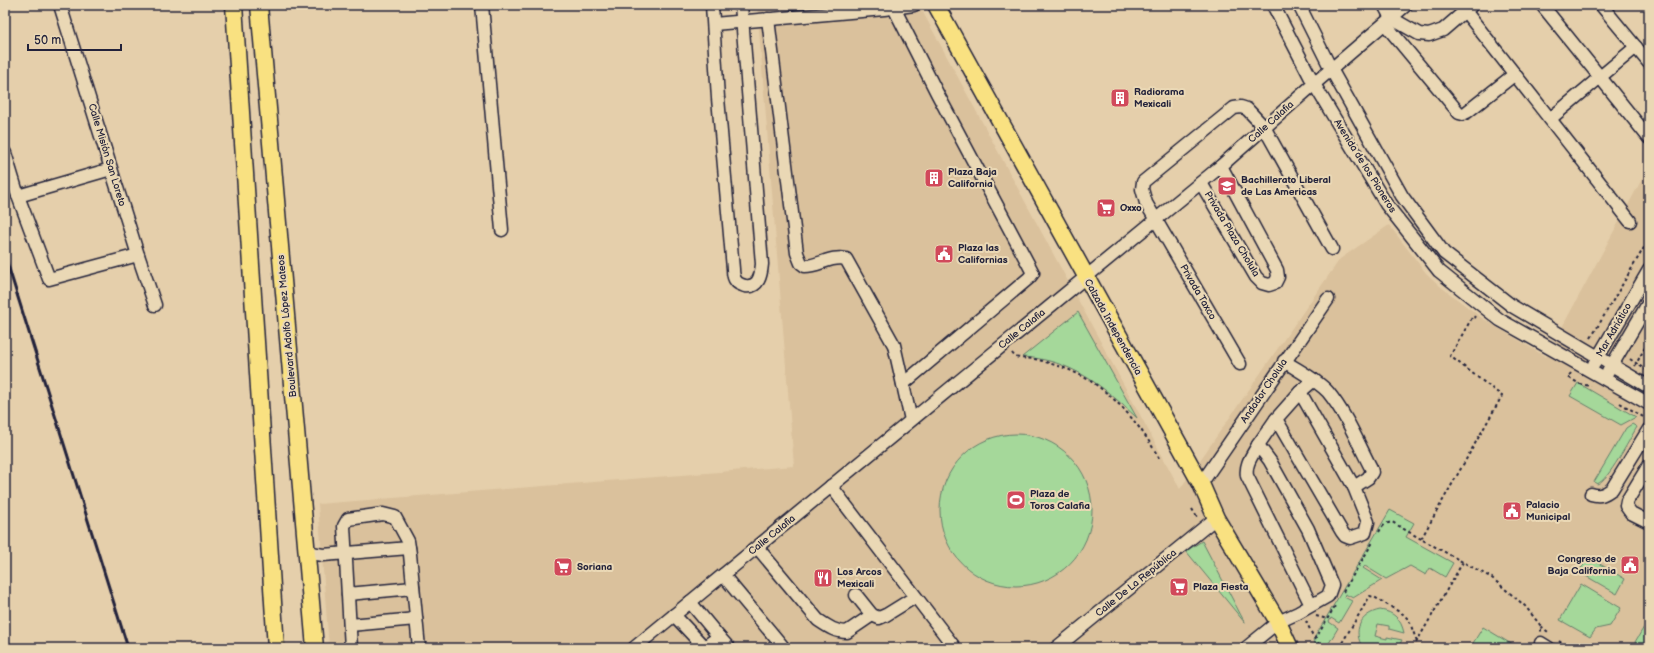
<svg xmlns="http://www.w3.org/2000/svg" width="1654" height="653" viewBox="0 0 1654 653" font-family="'Balsamiq Sans',sans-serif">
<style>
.built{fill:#dac19c}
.green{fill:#a5d89a;stroke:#647d6a}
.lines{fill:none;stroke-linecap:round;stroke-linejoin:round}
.minor-casing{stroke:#22223b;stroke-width:15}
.major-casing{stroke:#22223b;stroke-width:19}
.path{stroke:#22223b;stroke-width:2;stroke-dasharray:3 3;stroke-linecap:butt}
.minor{stroke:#ead8b5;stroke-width:12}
.major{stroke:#f9e181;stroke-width:16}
.rail{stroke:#22223b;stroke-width:3}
.labels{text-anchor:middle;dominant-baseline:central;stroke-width:4;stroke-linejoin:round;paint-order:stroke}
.poi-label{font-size:10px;font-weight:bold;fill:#22223b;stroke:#ead8b5;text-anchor:start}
.street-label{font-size:10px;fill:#22223b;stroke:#ead8b5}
</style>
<rect width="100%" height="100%" fill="#e5cfab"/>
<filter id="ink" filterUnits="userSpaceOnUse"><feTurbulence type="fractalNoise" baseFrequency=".025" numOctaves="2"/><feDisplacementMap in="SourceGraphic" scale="8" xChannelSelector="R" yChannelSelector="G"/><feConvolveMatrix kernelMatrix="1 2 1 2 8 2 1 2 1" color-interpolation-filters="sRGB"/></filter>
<g filter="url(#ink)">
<path class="built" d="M757,5H919L1180,489L1340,259L1389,225L1426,273L1441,287L1482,318L1546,357L1649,166V648H329L318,504L794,466Z"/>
<g class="green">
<path d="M1078,312L1137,418C1103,386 1071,359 1022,357Z"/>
<path d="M1578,383L1636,417L1621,425L1570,396Z"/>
<path d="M1632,424L1637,427C1629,440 1609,480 1597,484L1594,482L1626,428Z"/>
<circle cx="1016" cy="510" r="76"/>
<path d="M1390,510L1414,523L1406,537L1453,563L1445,577L1430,568L1426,575L1410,566L1386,579L1365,566L1363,568L1382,580L1353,598L1345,594L1344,597L1352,601L1339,623L1331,618L1329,622L1338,628L1326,648H1318L1313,640Z"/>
<path d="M1202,541L1245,623L1186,551Z"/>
<path d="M1588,557L1625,579L1617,594L1579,572Z"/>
<path d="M1581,584L1621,608L1610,626L1596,629L1590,637L1560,620Z"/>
<path d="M1380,610C1394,612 1401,619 1404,633L1389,629V626L1378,624L1375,636L1387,639V637L1402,640L1398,648H1363C1352,631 1360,614 1380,610Z"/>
<path d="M1647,622L1649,624V648H1638L1635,642Z"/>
<path d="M1483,627L1518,648H1470Z"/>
</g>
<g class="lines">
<g class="minor-casing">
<g id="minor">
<path d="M60,5L138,255L155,305"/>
<path d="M482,5L502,230"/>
<path d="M712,5L718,98L733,269C733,273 734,279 736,281C738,284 742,285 745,286C759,288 761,275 762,264L741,5"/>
<path d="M1273,5L1314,84L1386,204L1439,271L1500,320L1649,404"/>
<path d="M1299,5L1331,69L1402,196L1444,253L1512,306L1649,387"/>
<path d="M1384,5L1391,18L1419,34L1429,35L1443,30L1472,5"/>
<path d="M1542,5L1649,138"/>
<path d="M1601,5L1649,63"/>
<path d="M894,8L937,93L1033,273L1029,278L903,384"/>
<path d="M1465,11L1630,221"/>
<path d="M768,19L797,253L801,263L805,266C819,266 832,255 846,259L894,345L911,420"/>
<path d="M714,24L884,9L914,5"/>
<path d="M1385,24L1459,113L1463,114L1467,112L1515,74"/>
<path d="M1550,119L1636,47"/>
<path d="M5,153L18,196L49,279L138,255"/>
<path d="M1201,183L1256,277L1262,283L1269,285L1275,283L1278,277L1277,270L1221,166"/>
<path d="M18,196L111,169"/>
<path d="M1284,361C1299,371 1316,379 1328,392C1346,414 1358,443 1371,468L1372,472L1368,478L1354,487L1300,392"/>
<path d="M1240,364L1146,203L1142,189L1143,182L1234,108L1241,107L1247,109L1264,127L1332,249"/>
<path d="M1594,364L1649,270"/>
<path d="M1608,372L1649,302"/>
<path d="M1314,380L1300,392L1276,419L1342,532L1345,536L1350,538L1365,533L1368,522L1354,487"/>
<path d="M1258,445L1276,419"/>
<path d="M1649,465L1627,501L1626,506L1631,513L1649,522"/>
<path d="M1201,484L1328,299"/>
<path d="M831,486L955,648"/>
<path d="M1591,494C1601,497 1605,494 1612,489L1649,429"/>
<path d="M757,547L818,620C827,626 835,632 847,632L872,615"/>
<path d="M306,552L323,555L409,548"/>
<path d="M723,575L784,648"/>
<path d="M348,594L413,588"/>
<path d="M856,595L872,615L879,618L886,615L915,597"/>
<path d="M690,602L719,637L703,648"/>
<path d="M674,615L704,647"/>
<path d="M350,625L416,619"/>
<path d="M719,637L729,648"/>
<path d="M1541,643L1549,648"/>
<path d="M351,648L344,526L348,519L383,514L395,517L408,541L410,554L419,648"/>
<path d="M634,648L1221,166L1314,84L1406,5"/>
<path d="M1056,648L1216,518"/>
<path d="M1246,648L1278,622L1298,613L1328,596L1332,585L1308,529L1270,461L1258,445C1252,456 1245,464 1247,476L1311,605"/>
</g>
</g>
<g class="major-casing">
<g id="major">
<path d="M234,5L276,648"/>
<path d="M259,5L315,648"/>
<path d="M936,5L1201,484L1216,518L1278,622L1290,648"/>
</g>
</g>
<g class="path">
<path d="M1476,318L1473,316L1450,356L1502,396L1421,539L1492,578L1525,606L1541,626V632"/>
<path d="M1591,338L1649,239"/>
<path d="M1012,353C1012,353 1015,357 1016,357C1021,359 1029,358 1034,359C1041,360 1048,363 1055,365C1101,378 1136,417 1159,458"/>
<path d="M1630,359L1646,370"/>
<path d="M1635,366L1649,340"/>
<path d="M1571,373L1568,377L1580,384L1591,386"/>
<path d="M1620,403L1645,418"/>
<path d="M1192,509L1198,519"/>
<path d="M1379,532C1382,526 1386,523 1392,522L1421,539"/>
<path d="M1343,592L1373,542"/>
<path d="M1316,616L1328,619"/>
<path d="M1306,621L1312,634L1316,638L1335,606"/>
<path d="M1541,626L1548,632"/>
<path d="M1314,638L1322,648"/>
<path d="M1559,641L1568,648"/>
<path d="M1339,648L1370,596L1374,597L1403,614L1409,620L1417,642"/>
<path d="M1413,648L1463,562"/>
</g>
<use href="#minor" class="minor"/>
<use href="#major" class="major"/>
<path class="rail" d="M5,256L128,648"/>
</g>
</g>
<defs>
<g id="building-square" transform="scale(1)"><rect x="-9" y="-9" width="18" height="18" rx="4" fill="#d1495b" stroke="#ead8b5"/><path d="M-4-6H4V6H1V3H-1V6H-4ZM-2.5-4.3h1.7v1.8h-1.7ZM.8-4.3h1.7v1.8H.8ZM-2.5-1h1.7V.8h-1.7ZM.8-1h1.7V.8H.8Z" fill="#fff"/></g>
<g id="university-square" transform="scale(1)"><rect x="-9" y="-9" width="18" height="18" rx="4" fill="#d1495b" stroke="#ead8b5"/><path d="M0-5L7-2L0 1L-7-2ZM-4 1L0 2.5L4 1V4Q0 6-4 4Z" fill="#fff"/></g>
<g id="supermarket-square" transform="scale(1)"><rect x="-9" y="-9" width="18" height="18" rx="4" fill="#d1495b" stroke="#ead8b5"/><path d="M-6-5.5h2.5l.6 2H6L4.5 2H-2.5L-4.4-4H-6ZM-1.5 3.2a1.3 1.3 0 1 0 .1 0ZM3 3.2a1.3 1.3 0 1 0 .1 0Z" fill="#fff"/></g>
<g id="civic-square" transform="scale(1)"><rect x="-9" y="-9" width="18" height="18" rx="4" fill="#d1495b" stroke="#ead8b5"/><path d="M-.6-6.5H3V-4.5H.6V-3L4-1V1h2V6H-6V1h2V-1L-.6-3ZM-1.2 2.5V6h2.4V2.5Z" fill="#fff"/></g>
<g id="stadium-square" transform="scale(1)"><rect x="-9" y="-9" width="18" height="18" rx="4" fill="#d1495b" stroke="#ead8b5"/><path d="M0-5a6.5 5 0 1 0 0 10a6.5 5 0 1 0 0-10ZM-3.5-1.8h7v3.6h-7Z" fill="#fff"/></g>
<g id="restaurant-square" transform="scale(1)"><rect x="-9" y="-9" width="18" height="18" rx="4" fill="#d1495b" stroke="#ead8b5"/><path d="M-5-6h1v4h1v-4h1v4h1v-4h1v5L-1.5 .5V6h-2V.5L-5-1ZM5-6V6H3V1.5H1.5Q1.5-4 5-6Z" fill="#fff"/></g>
</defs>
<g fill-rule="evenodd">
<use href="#building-square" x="1120" y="98"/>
<use href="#building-square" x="934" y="178"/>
<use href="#university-square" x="1227" y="186"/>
<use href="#supermarket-square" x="1106" y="208"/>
<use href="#civic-square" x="944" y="254"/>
<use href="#stadium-square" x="1016" y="500"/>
<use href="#civic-square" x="1512" y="511"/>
<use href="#civic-square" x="1630" y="565"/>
<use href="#supermarket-square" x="563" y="567"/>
<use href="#restaurant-square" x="823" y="578"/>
<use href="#supermarket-square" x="1179" y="587"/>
</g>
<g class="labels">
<g class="poi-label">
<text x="1134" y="92">Radiorama<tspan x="1134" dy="12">Mexicali</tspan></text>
<text x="948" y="172">Plaza Baja<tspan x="948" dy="12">California</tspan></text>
<text x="1241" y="180">Bachillerato Liberal<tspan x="1241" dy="12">de Las Americas</tspan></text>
<text x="1120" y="208">Oxxo</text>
<text x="958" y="248">Plaza las<tspan x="958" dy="12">Californias</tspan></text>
<text x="1030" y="494">Plaza de<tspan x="1030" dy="12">Toros Calafia</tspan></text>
<text x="1526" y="505">Palacio<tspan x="1526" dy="12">Municipal</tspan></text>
<text x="1616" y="559" text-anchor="end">Congreso de<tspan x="1616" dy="12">Baja California</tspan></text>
<text x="577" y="567">Soriana</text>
<text x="837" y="572">Los Arcos<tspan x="837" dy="12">Mexicali</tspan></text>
<text x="1193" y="587">Plaza Fiesta</text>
</g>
<g class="street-label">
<text transform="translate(1271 122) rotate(-42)">Calle Calafia</text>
<text transform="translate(107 155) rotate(73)">Calle Misión San Loreto</text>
<text transform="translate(1365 166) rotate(58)">Avenida de los Pioneros</text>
<text transform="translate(1232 234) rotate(59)">Privada Plaza Cholula</text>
<text transform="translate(1198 292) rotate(60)">Privada Taxco</text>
<text transform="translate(287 326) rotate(-95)">Boulevard Adolfo López Mateos</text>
<text transform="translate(1113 327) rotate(61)">Calzada Independencia</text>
<text transform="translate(1022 329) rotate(-39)">Calle Calafia</text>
<text transform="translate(1614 330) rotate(-60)">Mar Adriático</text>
<text transform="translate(1264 391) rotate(-56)">Andador Cholula</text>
<text transform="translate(772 535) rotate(-39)">Calle Calafia</text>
<text transform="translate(1136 583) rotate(-39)">Calle De La República</text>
</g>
</g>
<rect width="1654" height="653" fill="none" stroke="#ead8b5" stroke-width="20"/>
<rect x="10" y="10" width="1634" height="633" fill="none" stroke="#22223b" stroke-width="1.5" filter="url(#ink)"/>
<path d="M28 44v6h93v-6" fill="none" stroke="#22223b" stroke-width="2"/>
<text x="34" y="44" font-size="12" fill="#22223b" stroke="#ead8b5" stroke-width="3" paint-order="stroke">50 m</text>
</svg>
